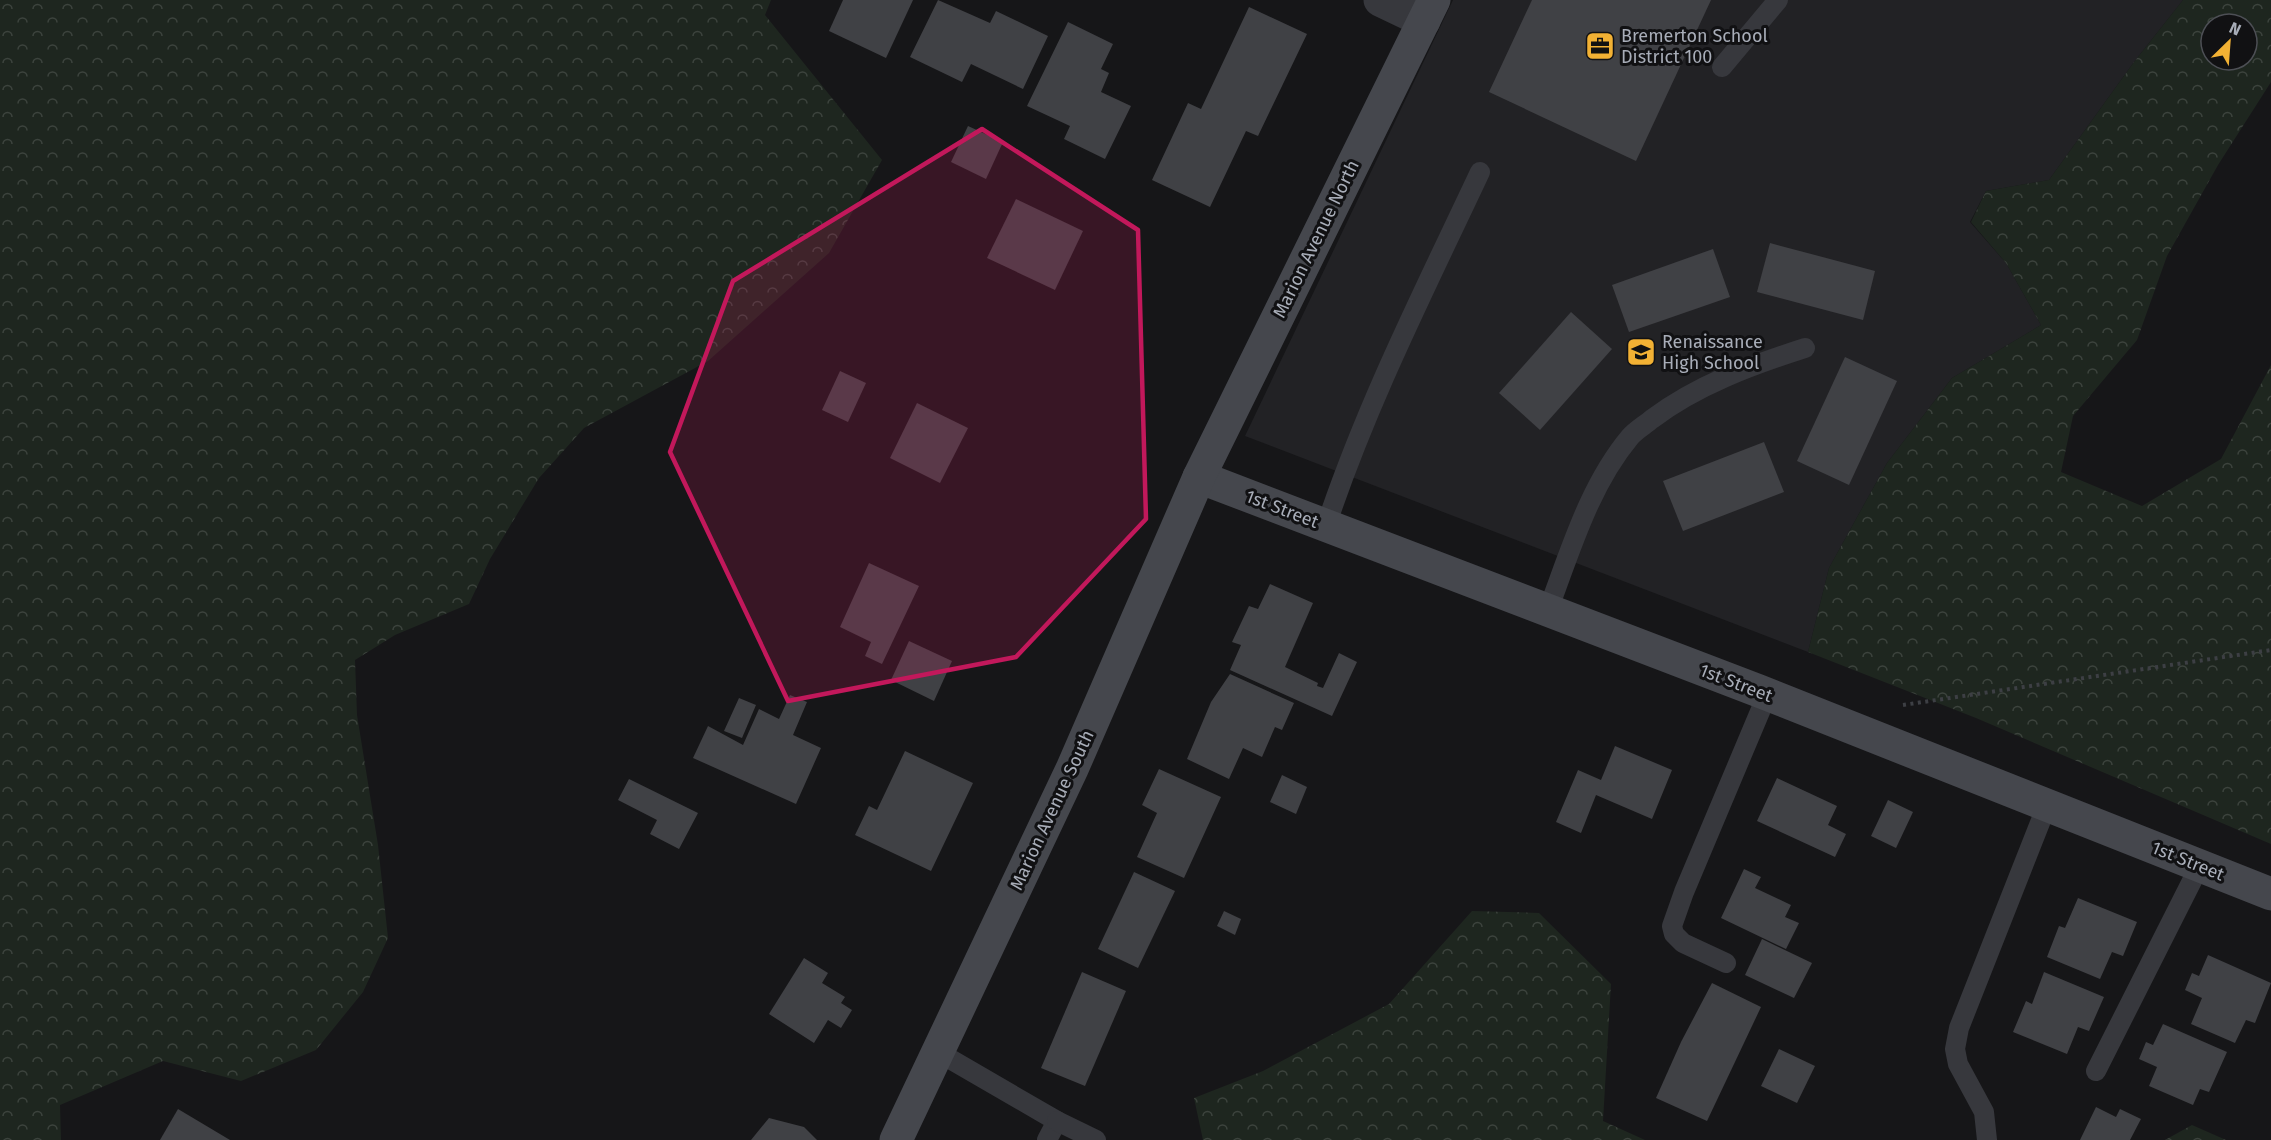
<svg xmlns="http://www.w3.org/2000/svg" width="2271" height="1140" viewBox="0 0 2271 1140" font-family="'Fira Sans',sans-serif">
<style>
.built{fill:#222225}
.forest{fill:url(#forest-crowns);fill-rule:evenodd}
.building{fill:#404145}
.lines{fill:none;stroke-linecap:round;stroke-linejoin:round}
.path{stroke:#3d3f44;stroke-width:4;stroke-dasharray:3 4.5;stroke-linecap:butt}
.service{stroke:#37383d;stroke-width:20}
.minor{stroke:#37383d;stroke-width:33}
.secondary{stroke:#45474d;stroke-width:33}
.marked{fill:#c2185b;fill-opacity:0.2;stroke:#c2185b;stroke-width:4.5;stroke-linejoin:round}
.labels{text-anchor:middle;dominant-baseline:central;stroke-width:6;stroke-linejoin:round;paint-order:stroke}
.poi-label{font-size:18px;fill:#a8adb8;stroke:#111113;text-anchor:start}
.street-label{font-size:18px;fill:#a8adb8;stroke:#111113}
</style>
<defs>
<pattern id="forest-crowns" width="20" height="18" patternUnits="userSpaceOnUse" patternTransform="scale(1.5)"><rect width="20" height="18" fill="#1e261f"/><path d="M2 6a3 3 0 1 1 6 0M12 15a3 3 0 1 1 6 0" fill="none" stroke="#3c433d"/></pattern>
</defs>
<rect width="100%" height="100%" fill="#161618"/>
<path class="built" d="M1453,0H2183L2134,62L2049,180L1986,191L1970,222L2006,263L2041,325L1952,378L1887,463L1829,568L1808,652L1245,436Z"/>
<g class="forest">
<path d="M0,0H771L765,15L882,160L829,253L773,303L708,361L584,428L539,478L490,559L469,604L395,635L355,660L357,715L378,845L388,938L363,992L316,1050L241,1081L163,1061L60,1105L61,1140H0Z"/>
<path d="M2183,0H2271V82L2218,165L2167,256L2137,340L2073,416L2061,472L2142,506L2221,459L2271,365V844L1976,718L1808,652L1829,568L1887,463L1952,378L2041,325L2006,263L1971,222L1986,191L2049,180L2134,62ZM2211,24H2247V60H2211Z"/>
<path d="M1472,911L1539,913L1611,984L1603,1121L1645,1140H1203L1194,1098L1263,1071L1389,1004Z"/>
<path d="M2192,1125L2226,1140H2165Z"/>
</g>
<g class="building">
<path d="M843,0H913L886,58L829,31Z"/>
<path d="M938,0L990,23L996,11L1048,36L1023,89L971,64L962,82L910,57Z"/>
<path d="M1532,0H1711L1636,161L1489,92Z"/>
<path d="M1249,7L1307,34L1258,136L1246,131L1210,207L1152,180L1188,103L1201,109Z"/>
<path d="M1068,22L1113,44L1101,69L1109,73L1101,92L1131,106L1105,159L1064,139L1070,126L1027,106Z"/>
<path d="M968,126L1003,142L986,179L951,162Z"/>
<path d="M1016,199L1083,231L1055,290L987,258Z"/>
<path d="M1770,243L1875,271L1863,320L1757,292Z"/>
<path d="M1713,249L1730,297L1629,332L1612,285Z"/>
<path d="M1571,312L1612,349L1540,430L1499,393Z"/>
<path d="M1845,357L1897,381L1849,485L1797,461Z"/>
<path d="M840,371L866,383L848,422L822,410Z"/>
<path d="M917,403L968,428L940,483L890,458Z"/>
<path d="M1764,442L1784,492L1683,531L1663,481Z"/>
<path d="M869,563L919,586L882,664L865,656L871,642L840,627Z"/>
<path d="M1270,584L1313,603L1285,667L1318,683L1317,686L1323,688L1339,653L1357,662L1332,716L1230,670L1241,645L1232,642L1249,606L1258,609Z"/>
<path d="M909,641L952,661L934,701L891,680Z"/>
<path d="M1230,674L1294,703L1282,730L1275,727L1262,757L1243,748L1229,779L1187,759L1211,702Z"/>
<path d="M790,695L807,702L793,735L821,748L796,804L693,758L708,726L743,745L759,709L779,719Z"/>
<path d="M739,698L756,705L742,738L724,731Z"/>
<path d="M1615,746L1672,770L1652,819L1596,795L1581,833L1556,822L1578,770L1601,780Z"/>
<path d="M905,751L973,783L931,871L855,835L869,806L877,810Z"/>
<path d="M1159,769L1221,797L1184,878L1137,857L1157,813L1142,805Z"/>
<path d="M1282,775L1307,787L1296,814L1270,802Z"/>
<path d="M1777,778L1837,806L1828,825L1846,834L1835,857L1757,821Z"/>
<path d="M629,779L698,813L679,849L650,834L657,820L618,800Z"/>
<path d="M1888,800L1913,812L1896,848L1871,836Z"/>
<path d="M1744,869L1761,877L1755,888L1791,905L1785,917L1799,923L1786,949L1721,918Z"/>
<path d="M1134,872L1175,891L1138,968L1098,949Z"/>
<path d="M2078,898L2137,922L2123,956L2112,952L2100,979L2047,957L2059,926L2065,928Z"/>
<path d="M1224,911L1241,919L1235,935L1217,926Z"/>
<path d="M1762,939L1812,963L1794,998L1745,975Z"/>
<path d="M2208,955L2271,983L2255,1023L2246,1020L2235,1043L2191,1024L2202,998L2185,990L2192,973L2199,976Z"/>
<path d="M804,958L828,973L822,983L845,997L841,1003L852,1010L841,1028L828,1020L814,1043L769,1014Z"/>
<path d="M1082,972L1126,991L1085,1086L1041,1068Z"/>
<path d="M2044,972L2104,997L2089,1031L2078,1027L2067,1054L2013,1032L2026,1001L2032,1004Z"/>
<path d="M1712,983L1761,1007L1707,1121L1656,1098L1681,1042Z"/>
<path d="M2163,1024L2227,1052L2209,1092L2200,1089L2193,1105L2149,1086L2157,1067L2139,1059L2146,1042L2153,1045Z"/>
<path d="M1779,1049L1815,1066L1797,1103L1761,1086Z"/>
<path d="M2096,1107L2116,1117L2120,1109L2141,1119L2130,1140H2080Z"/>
<path d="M178,1109L230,1140H160Z"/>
<path d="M769,1118L804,1127L817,1140H751Z"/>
</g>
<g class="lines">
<path class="path" d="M1903,705L2271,650"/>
<g class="service">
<path d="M1722,67L1778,0"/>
<path d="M1326,526C1367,403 1425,289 1480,172"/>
<path d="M1548,610C1570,552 1589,486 1630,437C1636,430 1645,425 1652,419C1697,385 1752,365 1805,348"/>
<path d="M1726,963L1683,943L1674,934L1672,926L1684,892L1767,695"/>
<path d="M938,1052L1057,1121L1047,1140"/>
<path d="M2096,1071L2200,865"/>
<path d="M1057,1121L1096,1140"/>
<path d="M1987,1140L1984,1112L1958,1064L1955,1049L1959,1028L2047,805"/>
</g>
<path class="minor" d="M1380,0L1424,21"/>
<g class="secondary">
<path d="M1199,477L1759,691L2271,894"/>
<path d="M896,1140L1072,769L1199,477L1434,0"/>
</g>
</g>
<path class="marked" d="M982,129L1138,230L1146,519L1016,657L788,701L670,452L733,281Z"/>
<defs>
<g id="office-square" transform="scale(1.5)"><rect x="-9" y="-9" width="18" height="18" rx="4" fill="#f2b134" stroke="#111113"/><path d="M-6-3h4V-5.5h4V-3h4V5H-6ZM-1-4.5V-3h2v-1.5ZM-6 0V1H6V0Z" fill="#111"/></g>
<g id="school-square" transform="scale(1.5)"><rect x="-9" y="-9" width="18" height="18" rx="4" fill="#f2b134" stroke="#111113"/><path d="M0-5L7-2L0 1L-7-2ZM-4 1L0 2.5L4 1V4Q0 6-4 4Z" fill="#111"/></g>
</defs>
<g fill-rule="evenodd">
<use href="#office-square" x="1600" y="46"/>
<use href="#school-square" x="1641" y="352"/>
</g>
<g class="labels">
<g class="poi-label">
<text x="1621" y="36">Bremerton School<tspan x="1621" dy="21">District 100</tspan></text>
<text x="1662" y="342">Renaissance<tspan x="1662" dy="21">High School</tspan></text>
</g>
<g class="street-label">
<text transform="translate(1316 239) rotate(-64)">Marion Avenue North</text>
<text transform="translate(1282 509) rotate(21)">1st Street</text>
<text transform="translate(1736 683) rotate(21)">1st Street</text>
<text transform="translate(1052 810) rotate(-65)">Marion Avenue South</text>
<text transform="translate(2188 861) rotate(22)">1st Street</text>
</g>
</g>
<g transform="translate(2229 42) rotate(25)"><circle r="28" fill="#111113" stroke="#4d4f55" stroke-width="1.5"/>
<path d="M0-4.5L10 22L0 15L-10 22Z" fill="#f2b134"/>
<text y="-9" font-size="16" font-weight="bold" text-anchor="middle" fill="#a8adb8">N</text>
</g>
</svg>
